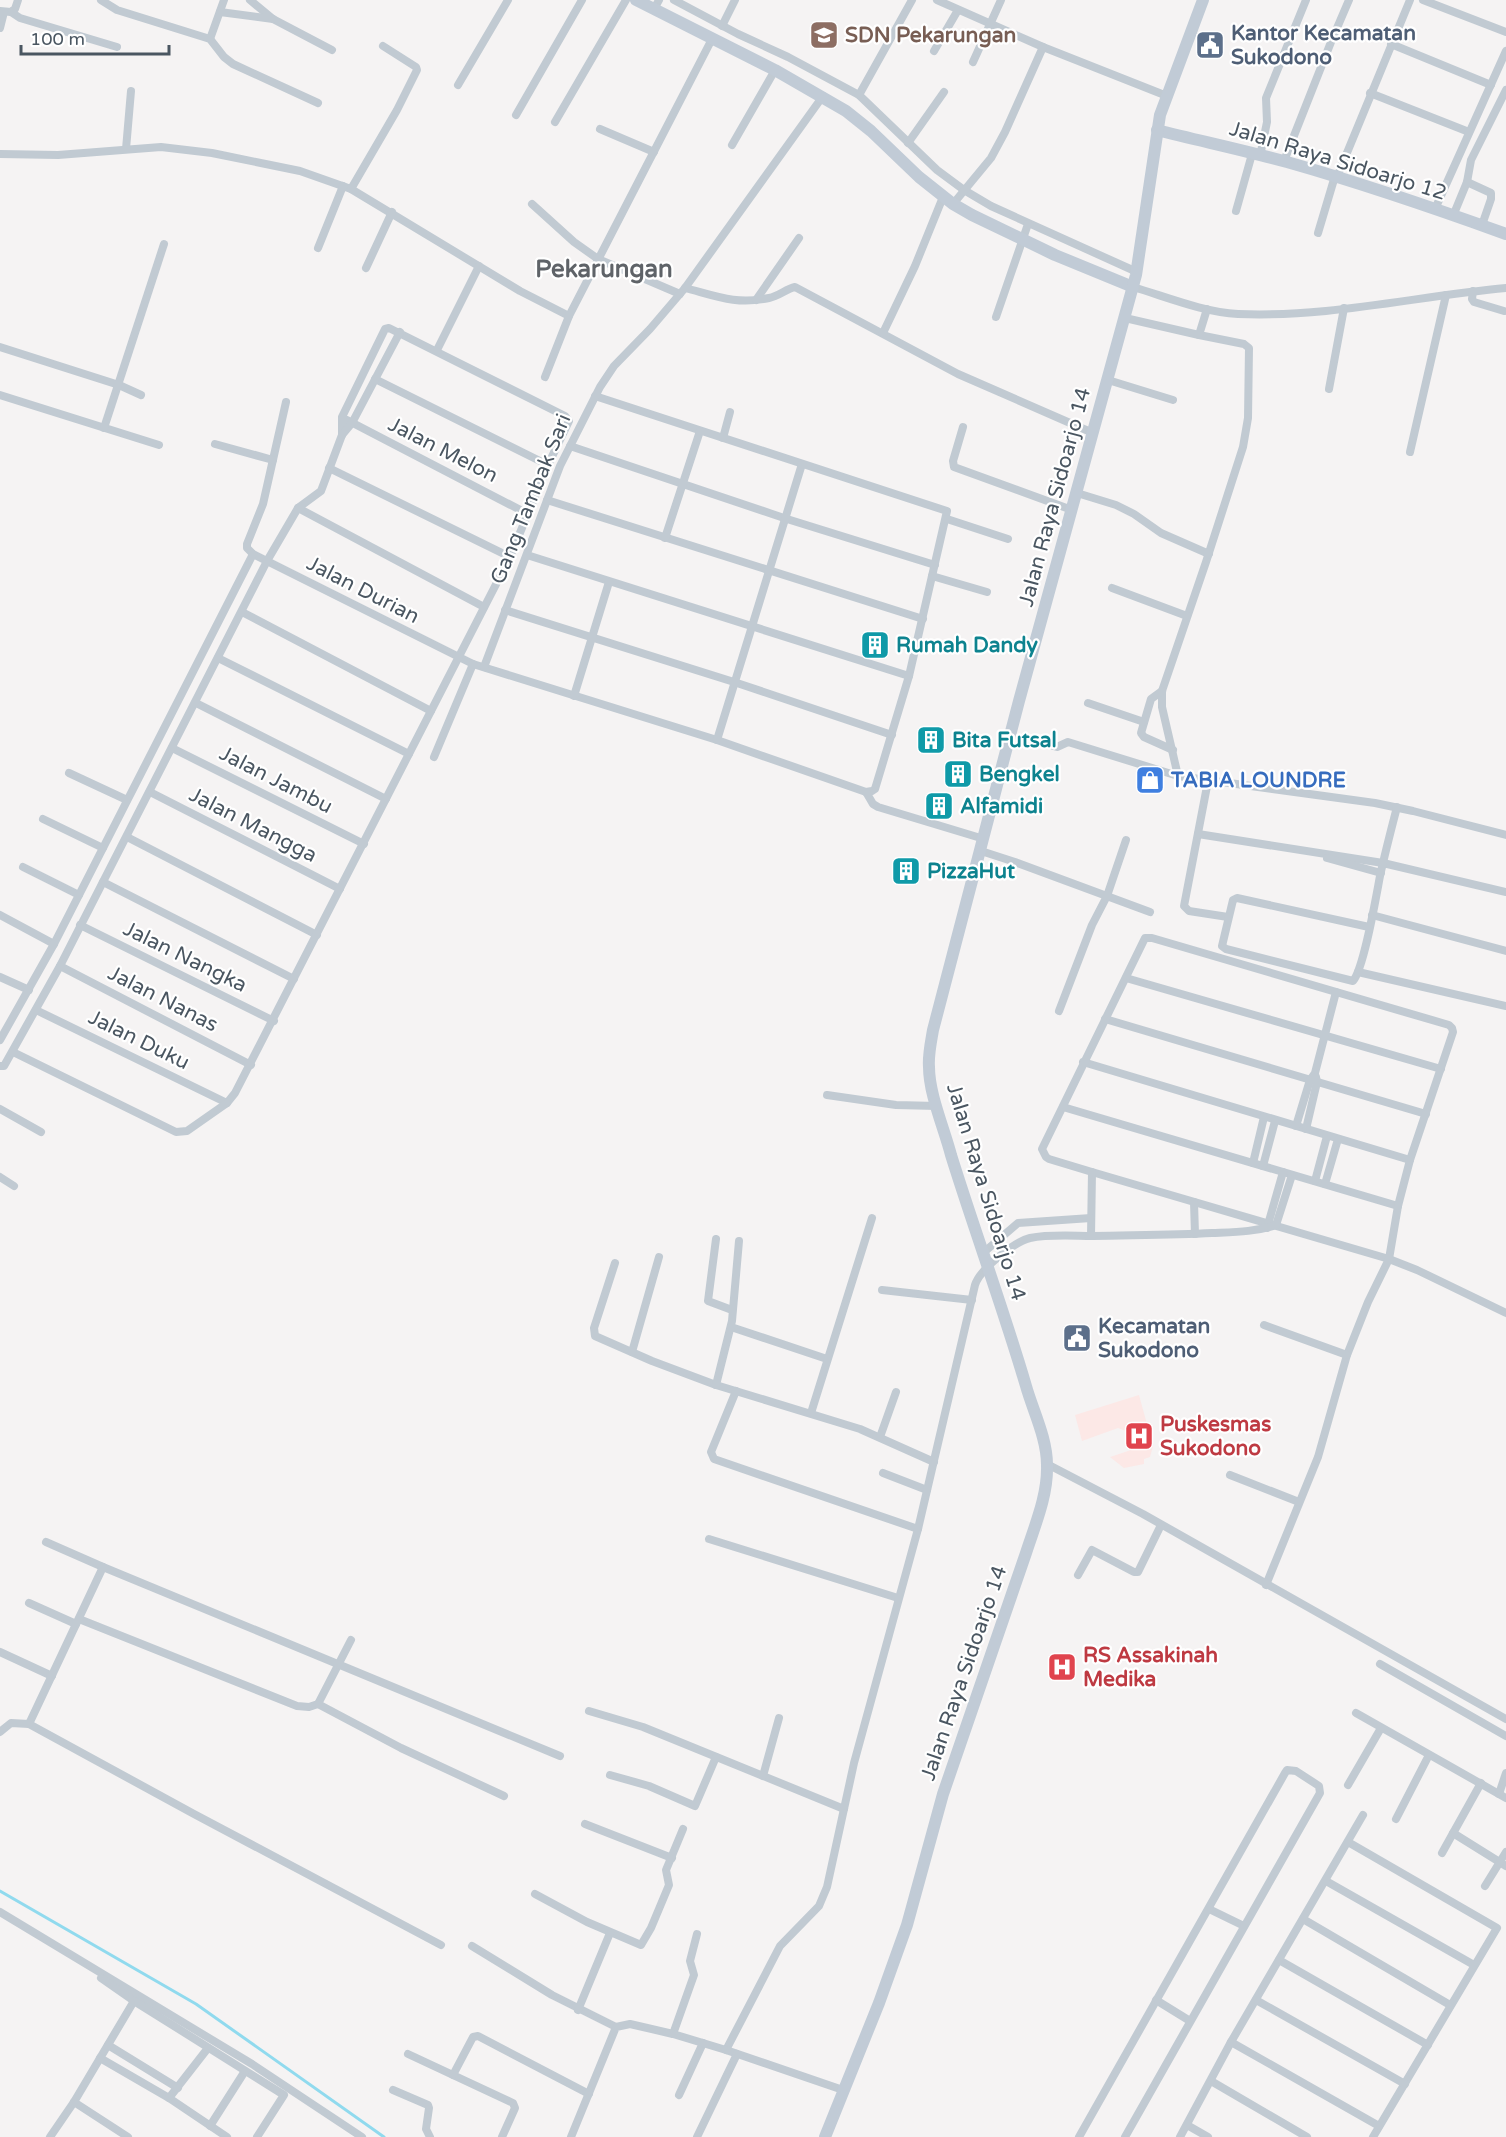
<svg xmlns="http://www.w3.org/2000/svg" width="1506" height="2137" viewBox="0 0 1506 2137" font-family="'Varela Round',sans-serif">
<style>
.medical{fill:#fce8e6}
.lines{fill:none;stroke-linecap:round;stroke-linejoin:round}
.stream{stroke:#90daee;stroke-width:3}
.street{stroke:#c1cad2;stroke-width:8}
.secondary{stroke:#c1cbd6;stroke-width:12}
.labels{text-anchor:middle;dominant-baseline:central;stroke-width:4.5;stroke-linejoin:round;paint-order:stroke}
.service-label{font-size:21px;font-weight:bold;fill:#4e5e75;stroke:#fff;text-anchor:start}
.education-label{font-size:21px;font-weight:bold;fill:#785e54;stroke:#fff;text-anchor:start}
.street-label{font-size:21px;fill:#4a5661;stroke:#fff}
.culture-label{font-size:21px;font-weight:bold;fill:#0d838f;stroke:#fff;text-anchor:start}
.shop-label{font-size:21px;font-weight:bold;fill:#366cbe;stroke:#fff;text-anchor:start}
.health-label{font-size:21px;font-weight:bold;fill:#be3a42;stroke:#fff;text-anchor:start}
.quarter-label{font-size:24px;font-weight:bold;fill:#5f6368;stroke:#fff}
</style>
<rect width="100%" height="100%" fill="#f5f3f3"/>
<path class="medical" d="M1139,1395L1153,1446L1150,1457L1144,1459V1464L1124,1468L1110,1457L1131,1450L1126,1431L1118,1428L1082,1441L1075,1415Z"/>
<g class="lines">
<path class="stream" d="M0,1891L196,2004L384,2137"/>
<g class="street">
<path d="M101,0L117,10L210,39L224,57L233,64L318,103"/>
<path d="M250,0L273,19L332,50"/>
<path d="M674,0L738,34L788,57L859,95L937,170L964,190L991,206L1137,272"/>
<path d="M937,0L1043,47L1167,96"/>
<path d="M1423,0L1506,32"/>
<path d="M654,9L659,0"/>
<path d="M0,11L11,12L15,9L18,0"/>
<path d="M11,12L20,18L117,47"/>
<path d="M220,12L273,19"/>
<path d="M722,26L735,0"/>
<path d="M0,28L4,12"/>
<path d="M210,39L224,0"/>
<path d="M1391,44L1491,85"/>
<path d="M934,51L958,10"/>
<path d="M973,62L1001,0"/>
<path d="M458,85L508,0"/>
<path d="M1370,93L1469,132"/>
<path d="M859,95L912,0"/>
<path d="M516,115L582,0"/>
<path d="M555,122L626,0"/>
<path d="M600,129L654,152"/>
<path d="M908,143L944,92"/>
<path d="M732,145L775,70"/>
<path d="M126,149L131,91"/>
<path d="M0,154L58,155L161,147L212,153L300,171L351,189L520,291L569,316"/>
<path d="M1260,156L1267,122L1266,98L1306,0"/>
<path d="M1284,161L1331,42L1349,0"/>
<path d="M1337,177L1410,0"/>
<path d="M1467,182L1491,193V199L1482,225"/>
<path d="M351,189L397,110L417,70L416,67L383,46"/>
<path d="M532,204L574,242L598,259L680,294"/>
<path d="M953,204L991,158L1005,132L1043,47"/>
<path d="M1435,209L1506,51"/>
<path d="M1236,211L1252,154"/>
<path d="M1453,216L1467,182L1471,160L1506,90"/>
<path d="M1318,233L1335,176"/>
<path d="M318,248L343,186"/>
<path d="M366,268L392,212"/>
<path d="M1133,287C1167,297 1203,312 1238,314C1327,318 1418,296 1506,288"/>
<path d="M685,288C716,296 736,305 769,298C779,296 786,289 795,287L958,374L1093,433"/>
<path d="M1473,291L1472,299L1474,302L1504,311"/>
<path d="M756,300L799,238"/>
<path d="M1207,309L1199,335L1244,344L1249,348L1248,418L1243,447L1206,562L1162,691V707L1178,776L1375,803L1413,811L1506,835"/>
<path d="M996,317L1028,224"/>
<path d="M1125,318L1199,335"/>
<path d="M883,333L915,266L943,197"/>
<path d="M0,347L119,385L141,395"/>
<path d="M437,350L479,266"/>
<path d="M545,377L569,316L712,39"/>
<path d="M375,379L548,465"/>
<path d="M1108,380L1173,400"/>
<path d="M1329,389L1344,308"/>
<path d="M0,395L159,445"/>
<path d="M595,396L947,511L909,676L875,789L872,791L866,792"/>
<path d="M286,402L263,504L247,544V548L253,554L473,664L717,740L866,792L873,804L878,807L984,839"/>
<path d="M347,420L528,514"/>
<path d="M963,427L953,461L954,467L1072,510"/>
<path d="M104,428L164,244"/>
<path d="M723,438L730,412"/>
<path d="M215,444L273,460"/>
<path d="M570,446L787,519L935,565"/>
<path d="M1410,452L1446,295"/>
<path d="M329,468L510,557"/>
<path d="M1077,493L1116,505L1134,514L1161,533L1209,554"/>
<path d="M547,500L923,619"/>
<path d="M298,508L484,607"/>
<path d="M947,519L1008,539"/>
<path d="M665,538L700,431"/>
<path d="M527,555L909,676"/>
<path d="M932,576L987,592"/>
<path d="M1112,588L1187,616"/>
<path d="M505,610L734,682L892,735"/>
<path d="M242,612L431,711"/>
<path d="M218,658L409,754"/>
<path d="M484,667L560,466L600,387L614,366L650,329L685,288L823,96"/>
<path d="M1162,691L1151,699L1141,733L1144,737L1173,750"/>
<path d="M574,696L609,582"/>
<path d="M196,703L386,799"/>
<path d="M1088,703L1144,722"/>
<path d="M717,740L802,464"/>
<path d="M1042,743L1057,747L1068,742L1178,776"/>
<path d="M172,748L364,844"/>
<path d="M434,757L473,664"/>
<path d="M69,773L127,800"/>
<path d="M1208,781L1184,906L1189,911L1228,917"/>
<path d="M150,792L340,889"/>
<path d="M43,819L103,848"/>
<path d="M1198,834L1383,863L1506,892"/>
<path d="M127,837L317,935"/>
<path d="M981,851L1015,862L1150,912"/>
<path d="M1327,858L1381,873"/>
<path d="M23,867L79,895"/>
<path d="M103,882L294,979"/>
<path d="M0,915L54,944"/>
<path d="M1372,915L1506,951"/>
<path d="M80,925L274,1021"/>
<path d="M1369,927L1237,898L1233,900L1222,946L1226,949L1353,981C1364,968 1376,897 1380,876C1385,853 1391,830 1397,807"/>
<path d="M60,966L251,1065"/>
<path d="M1358,972L1506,1006"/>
<path d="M0,977L29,990"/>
<path d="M1126,978L1441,1069"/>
<path d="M36,1010L227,1103"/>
<path d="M1059,1011L1092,925L1107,896L1126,840"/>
<path d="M1105,1019L1426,1114"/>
<path d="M0,1040L54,944L253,554"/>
<path d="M13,1052L176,1132L187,1131L227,1103L235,1093L510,557L548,465L569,421L565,416L389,328L385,329L342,417V435"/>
<path d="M1083,1062L1410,1160"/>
<path d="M0,1066H4L60,966L267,561L298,508L321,491L342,435L352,423L400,332"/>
<path d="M827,1095L896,1105L937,1106"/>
<path d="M1063,1107L1398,1206"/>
<path d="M0,1109L41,1132"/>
<path d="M1296,1126L1310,1080L1315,1073L1336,992"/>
<path d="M1306,1129L1317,1082L1316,1077"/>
<path d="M1253,1163L1264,1117"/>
<path d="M1263,1166L1275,1121"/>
<path d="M1092,1172L1389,1259L1417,1270L1506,1313"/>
<path d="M0,1177L14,1186"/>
<path d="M1315,1181L1327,1136"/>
<path d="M1325,1184L1338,1139"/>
<path d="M1194,1202L1195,1234"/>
<path d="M1267,1228L1283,1172"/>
<path d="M1091,1236L1092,1172L1049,1159L1046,1157L1042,1149L1145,938H1152L1449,1025L1452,1028L1453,1032L1410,1160L1398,1206L1389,1259L1368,1302L1347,1355L1318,1457L1266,1585"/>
<path d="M716,1239L708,1301L732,1310"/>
<path d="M983,1253L1018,1223L1091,1218"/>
<path d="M615,1263L594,1328L595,1336L652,1361L716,1385L860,1429L934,1462"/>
<path d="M882,1290L972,1300"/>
<path d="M1264,1325L1347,1355"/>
<path d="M731,1327L827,1359"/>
<path d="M632,1352L659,1257"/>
<path d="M716,1385L732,1321L739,1241"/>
<path d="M736,1391L711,1452L714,1459L918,1529"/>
<path d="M811,1413L872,1218"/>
<path d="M880,1437L896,1392"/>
<path d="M1047,1464L1143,1514L1506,1719"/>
<path d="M883,1473L927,1490"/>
<path d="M1230,1475L1299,1502"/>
<path d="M709,1539L898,1598"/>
<path d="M46,1542L103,1567"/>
<path d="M1078,1575L1092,1550L1134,1572H1138L1161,1525"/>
<path d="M29,1603L76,1624"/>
<path d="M79,1619L297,1706L309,1707L318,1704L351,1640"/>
<path d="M0,1652L52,1676"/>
<path d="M1380,1664L1506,1736"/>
<path d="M318,1704L401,1748L504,1796"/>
<path d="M589,1711L643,1727L844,1809"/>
<path d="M1356,1713L1506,1798"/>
<path d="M29,1724L194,1814L441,1945"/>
<path d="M0,1732L11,1723L29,1724L103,1567L560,1756"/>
<path d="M610,1775L649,1786L695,1806L716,1757"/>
<path d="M763,1776L779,1718"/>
<path d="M1348,1785L1381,1728"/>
<path d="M1499,1794L1506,1773"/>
<path d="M1396,1819L1429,1755"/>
<path d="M585,1824L672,1858"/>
<path d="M1453,1833L1506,1866"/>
<path d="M1348,1842L1497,1928L1373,2137"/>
<path d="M1442,1853L1481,1783"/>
<path d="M1326,1881L1474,1965"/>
<path d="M1485,1886L1506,1852"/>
<path d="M535,1894L587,1922L641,1945L651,1928L669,1885L666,1870L683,1829"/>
<path d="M1209,1909L1244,1926"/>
<path d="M0,1912L252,2064L362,2137"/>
<path d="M1303,1919L1450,2005"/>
<path d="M472,1946L552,1995L616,2027"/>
<path d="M1279,1960L1428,2045"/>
<path d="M101,1978L134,2001L284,2095L257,2137"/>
<path d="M1156,2000L1190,2021"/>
<path d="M1256,2000L1405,2084"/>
<path d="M578,2010L610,1933"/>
<path d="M673,2034L694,1975L690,1961L697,1934"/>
<path d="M1231,2042L1379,2126"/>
<path d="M108,2045L178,2088"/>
<path d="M726,2050L780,1946L819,1906L827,1887L854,1763L918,1529L975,1285C980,1269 1014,1242 1030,1238C1050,1234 1073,1236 1093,1236C1133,1235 1173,1235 1212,1233C1234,1232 1255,1232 1276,1225L1292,1175"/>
<path d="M408,2054L513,2103L515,2108L502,2137"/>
<path d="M100,2058L169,2098L227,2137"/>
<path d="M453,2075L473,2037L478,2036L589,2094"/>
<path d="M1211,2081L1307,2137"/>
<path d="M393,2090L428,2105L429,2108L426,2129L430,2137"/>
<path d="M679,2095L703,2043"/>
<path d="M169,2098L208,2048"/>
<path d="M74,2102L128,2137"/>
<path d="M1187,2125L1208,2137"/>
<path d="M210,2126L245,2071"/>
<path d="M50,2137L74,2102L134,2001"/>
<path d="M571,2137L616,2027L630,2024L673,2034L726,2050L843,2090"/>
<path d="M697,2137L737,2054"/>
<path d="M1079,2137L1285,1773L1287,1770L1296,1771L1319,1786L1320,1793L1125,2137"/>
<path d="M1180,2137L1231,2042L1363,1815"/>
</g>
<g class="secondary">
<path d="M636,0L775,70L846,111L871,131L919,177L953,204L972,215L1055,255L1133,287"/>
<path d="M1157,130C1200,141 1244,150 1287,162C1361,183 1434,208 1506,234"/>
<path d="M825,2137L879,2003L907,1925L943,1794L1026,1553C1035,1525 1048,1495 1047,1465C1047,1438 1033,1411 1026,1386C1003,1308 975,1232 951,1155C944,1128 929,1094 929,1067C928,1055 931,1042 933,1030L1019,701L1136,275L1160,115L1203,0"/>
</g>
</g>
<defs>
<g id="school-square" transform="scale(1.5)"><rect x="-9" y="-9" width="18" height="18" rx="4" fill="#8d6e63" stroke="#fff"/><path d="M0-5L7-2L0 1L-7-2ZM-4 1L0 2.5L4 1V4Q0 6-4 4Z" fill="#fff"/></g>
<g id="civic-square" transform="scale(1.5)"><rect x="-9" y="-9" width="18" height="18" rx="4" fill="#5c6f8a" stroke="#fff"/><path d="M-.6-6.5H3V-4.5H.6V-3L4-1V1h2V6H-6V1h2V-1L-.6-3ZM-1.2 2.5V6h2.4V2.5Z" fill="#fff"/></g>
<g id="building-square" transform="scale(1.5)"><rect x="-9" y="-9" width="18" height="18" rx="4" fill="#0f9aa8" stroke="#fff"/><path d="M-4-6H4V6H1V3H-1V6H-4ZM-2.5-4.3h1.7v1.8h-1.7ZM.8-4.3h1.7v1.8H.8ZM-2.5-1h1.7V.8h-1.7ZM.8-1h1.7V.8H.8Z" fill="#fff"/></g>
<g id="shop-square" transform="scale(1.5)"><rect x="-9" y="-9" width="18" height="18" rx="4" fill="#3f7fe0" stroke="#fff"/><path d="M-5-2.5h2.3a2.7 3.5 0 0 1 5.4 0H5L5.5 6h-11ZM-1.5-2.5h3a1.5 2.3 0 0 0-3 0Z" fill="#fff"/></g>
<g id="hospital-square" transform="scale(1.5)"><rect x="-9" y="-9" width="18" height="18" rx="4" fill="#e0444e" stroke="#fff"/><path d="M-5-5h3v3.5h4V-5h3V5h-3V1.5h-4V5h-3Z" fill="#fff"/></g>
</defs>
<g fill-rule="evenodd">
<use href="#school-square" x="824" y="35"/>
<use href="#civic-square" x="1210" y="45"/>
<use href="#building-square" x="875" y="645"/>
<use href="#building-square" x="931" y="740"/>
<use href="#building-square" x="958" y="774"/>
<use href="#shop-square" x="1150" y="780"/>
<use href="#building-square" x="939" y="806"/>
<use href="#building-square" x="906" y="871"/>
<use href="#civic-square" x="1077" y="1338"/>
<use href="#hospital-square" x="1139" y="1436"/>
<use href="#hospital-square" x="1062" y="1667"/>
</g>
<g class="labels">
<g class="service-label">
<text x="1231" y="33">Kantor Kecamatan<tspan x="1231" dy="24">Sukodono</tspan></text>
<text x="1098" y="1326">Kecamatan<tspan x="1098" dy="24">Sukodono</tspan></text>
</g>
<g class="education-label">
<text x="845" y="35">SDN Pekarungan</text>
</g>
<g class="street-label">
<text transform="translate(1338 161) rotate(17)">Jalan Raya Sidoarjo 12</text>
<text transform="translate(443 450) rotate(27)">Jalan Melon</text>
<text transform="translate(1055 497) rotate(-75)">Jalan Raya Sidoarjo 14</text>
<text transform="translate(531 499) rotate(-68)">Gang Tambak Sari</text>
<text transform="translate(363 590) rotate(27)">Jalan Durian</text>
<text transform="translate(276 780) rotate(27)">Jalan Jambu</text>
<text transform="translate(253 825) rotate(27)">Jalan Mangga</text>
<text transform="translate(185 957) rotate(26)">Jalan Nangka</text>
<text transform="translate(163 999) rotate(27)">Jalan Nanas</text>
<text transform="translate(139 1040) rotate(26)">Jalan Duku</text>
<text transform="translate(986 1192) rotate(73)">Jalan Raya Sidoarjo 14</text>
<text transform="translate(964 1673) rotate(-71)">Jalan Raya Sidoarjo 14</text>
</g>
<g class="culture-label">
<text x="896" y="645">Rumah Dandy</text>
<text x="952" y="740">Bita Futsal</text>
<text x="979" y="774">Bengkel</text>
<text x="960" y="806">Alfamidi</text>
<text x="927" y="871">PizzaHut</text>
</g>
<g class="shop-label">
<text x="1171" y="780">TABIA LOUNDRE</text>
</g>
<g class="health-label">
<text x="1160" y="1424">Puskesmas<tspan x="1160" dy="24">Sukodono</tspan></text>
<text x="1083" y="1655">RS Assakinah<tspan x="1083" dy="24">Medika</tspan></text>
</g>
<g class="quarter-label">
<text x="604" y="269">Pekarungan</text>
</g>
</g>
<path d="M21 45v9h148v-9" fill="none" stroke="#4a5661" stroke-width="3"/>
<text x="30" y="45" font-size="18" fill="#4a5661" stroke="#ffffff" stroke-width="4.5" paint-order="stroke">100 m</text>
</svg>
